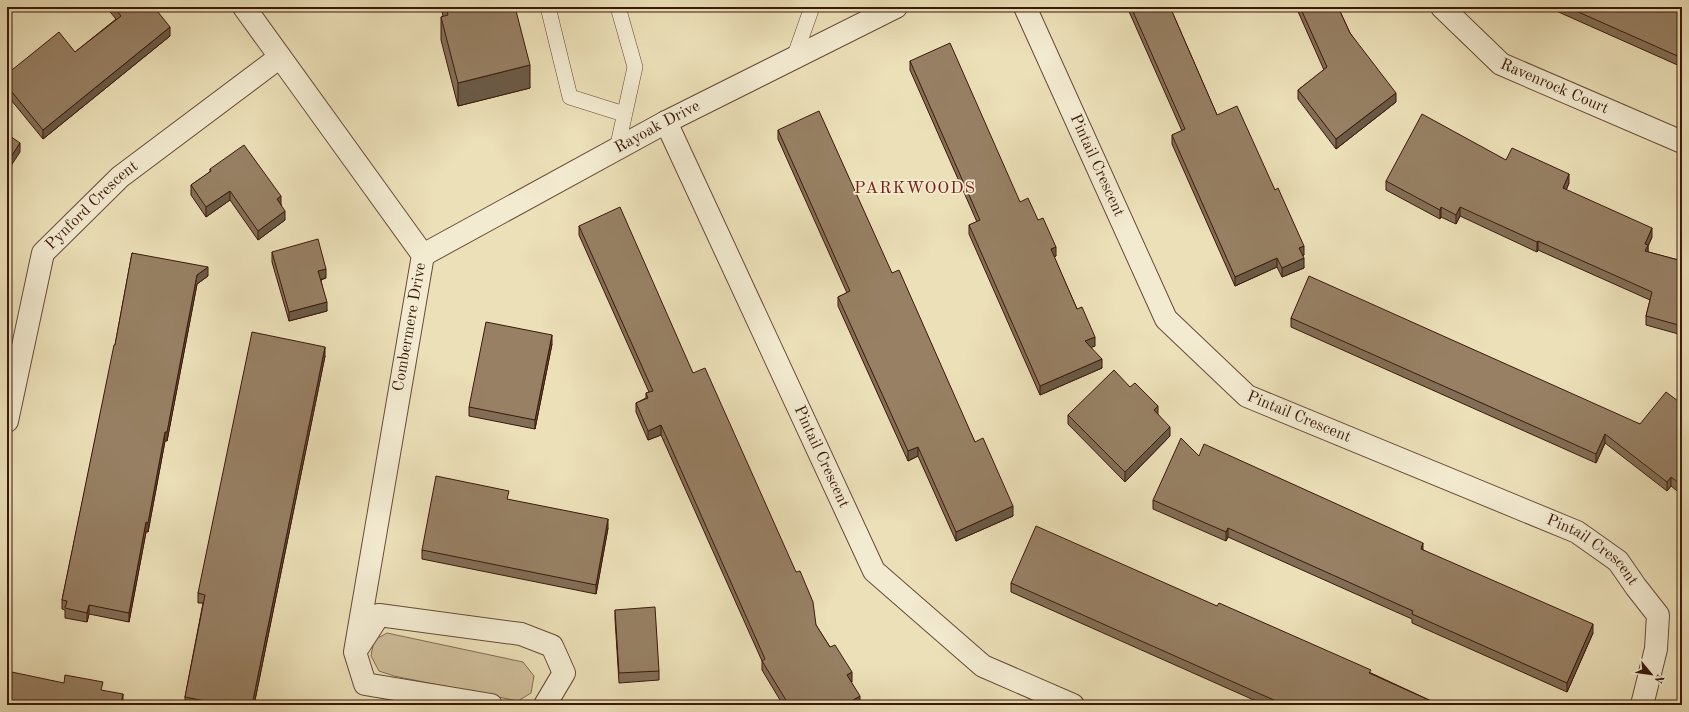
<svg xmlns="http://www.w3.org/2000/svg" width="1689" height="712" viewBox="0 0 1689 712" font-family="'Old Standard TT',serif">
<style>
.green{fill:#cebe9a;stroke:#846c52}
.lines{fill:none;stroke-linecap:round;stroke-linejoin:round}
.lane-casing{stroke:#664b36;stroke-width:16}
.street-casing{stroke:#664b36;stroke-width:24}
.lane{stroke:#f3ebd1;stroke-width:15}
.street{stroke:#f3ebd1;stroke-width:22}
.wall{fill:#826e56;stroke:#3a190a}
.shaded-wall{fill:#6a5a46;stroke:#3a190a}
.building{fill:#978064;stroke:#3a190a}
.labels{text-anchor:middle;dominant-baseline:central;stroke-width:3.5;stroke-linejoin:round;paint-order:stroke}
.street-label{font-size:16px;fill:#3a190a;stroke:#f3ebd1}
.neighbourhood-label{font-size:17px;letter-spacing:1px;fill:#7a1f14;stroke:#f3ebd1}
</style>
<rect width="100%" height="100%" fill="#ece0b8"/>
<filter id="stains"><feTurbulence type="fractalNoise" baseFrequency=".005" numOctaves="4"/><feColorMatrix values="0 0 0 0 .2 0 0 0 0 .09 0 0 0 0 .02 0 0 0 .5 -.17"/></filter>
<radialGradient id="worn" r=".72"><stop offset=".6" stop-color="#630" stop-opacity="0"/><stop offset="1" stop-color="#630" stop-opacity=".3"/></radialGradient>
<path class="green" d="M387,633L523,662L534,676L531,693L518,701L394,676L379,671L371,656L374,640Z"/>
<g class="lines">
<g class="lane-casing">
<g id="lane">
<path d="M548,7L570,97L624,114"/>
<path d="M794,58L812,7"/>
<path d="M617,149L635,67L618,7"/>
</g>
</g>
<g class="street-casing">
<g id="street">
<path d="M244,7L423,255L355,652L365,684L491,705"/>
<path id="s1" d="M1025,7L1166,319L1247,396L1577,532L1618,561L1636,587L1658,615L1656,649L1642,705"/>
<path id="s2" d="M1442,7L1501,64L1682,142"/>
<path id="s3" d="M666,122L874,571L983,666L1073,705"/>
<path id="s4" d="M423,255L666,122L896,7"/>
<path id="s5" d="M7,421L43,253L120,177L280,57"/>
<path d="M359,646L379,615L521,634L552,646L564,673L545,705"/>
</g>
</g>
<use href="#lane" class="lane"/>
<use href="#street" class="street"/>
</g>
<g class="wall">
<path d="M106,7H154L170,36L43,139L7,95V74L75,52L116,19Z"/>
<path d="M441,7H515L530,88L458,106L441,40V17L443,16Z"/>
<path d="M1127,7H1170L1217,115L1275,190L1304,255L1302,256L1304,268L1282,277L1277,267L1235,286L1172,144V135L1182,131Z"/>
<path d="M1296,7H1338L1350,33L1396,102L1336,149L1298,99V90L1324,70Z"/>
<path d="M1554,7H1682V67L1554,10Z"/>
<path d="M910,61L1020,202L1038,220L1056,256L1054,257L1077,309L1095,346L1091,347L1102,368L1040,395L969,234V225L977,222L910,70Z"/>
<path d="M778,130L892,273L975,442L1013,516L956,541L918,456L908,461L838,306V297L847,293L778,139Z"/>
<path d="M1506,160L1569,183L1566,190L1652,237L1648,246V252L1682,261V335L1646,325V316L1650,300L1538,250L1537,252L1460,216L1456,224L1441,217L1440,219L1386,190V181Z"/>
<path d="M210,169L281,204L285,220L258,240L230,200L206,217L191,195V185L210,172Z"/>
<path d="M579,226L693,373L816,625L852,682H851L860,705H783L762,670V661L661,435L648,440L636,412V403L646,398V393L649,392L579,235Z"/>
<path d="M272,252L326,278L321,280L327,311L289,321L272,262Z"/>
<path d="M132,253L208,276L197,284L167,441H165L148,532H146L129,622L89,614L87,622L65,618V610L62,609V600L115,345Z"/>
<path d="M1291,318L1640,424L1682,404V495L1671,486L1667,491L1605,443L1596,463L1291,327Z"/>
<path d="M552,344L535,429L469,416V407Z"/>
<path d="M325,356L254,705H185V697L203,603H198V593Z"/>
<path d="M1158,414L1170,436L1125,482L1068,424V415Z"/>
<path d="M1199,456L1423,550L1593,633L1567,692L1412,623V619L1228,537L1226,541L1153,509V500Z"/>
<path d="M509,500L608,528L596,594L422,559V550Z"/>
<path d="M1011,583L1217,606L1371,673L1440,705H1265L1011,592Z"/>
<path d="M615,610L659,671V680L619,683L615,619Z"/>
</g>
<g class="shaded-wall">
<path d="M170,27V36L43,139V130Z"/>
<path d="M530,65V88L458,106V83Z"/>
<path d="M1396,93V102L1336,149V139Z"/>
<path d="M20,143V152L7,172V163Z"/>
<path d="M1569,174V183L1563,198V188Z"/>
<path d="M230,191V200L206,217V207Z"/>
<path d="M281,196V205L277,199Z"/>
<path d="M1441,207V217L1440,219V210Z"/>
<path d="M1460,207V216L1456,224V215Z"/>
<path d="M285,211V220L258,240V231Z"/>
<path d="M1652,228V237L1648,246V254L1645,261V244Z"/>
<path d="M1538,241V250L1537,252V242Z"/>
<path d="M1304,246V255L1299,257V248Z"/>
<path d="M1056,247V256L1051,258V249Z"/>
<path d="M1277,258V267L1235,286V277Z"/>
<path d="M1304,258V268L1282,277V268Z"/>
<path d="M208,267V276L197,284L167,441V432L197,275Z"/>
<path d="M326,269V278L318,280V271Z"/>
<path d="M327,302V311L289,321V312Z"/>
<path d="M552,335V344L535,429V420Z"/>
<path d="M1095,337V346L1085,350V341Z"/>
<path d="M325,347V356L254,705H252Z"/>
<path d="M1102,359V368L1040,395V386Z"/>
<path d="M1158,406V415L1154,410Z"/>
<path d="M661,425V435L648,440V431Z"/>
<path d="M1170,427V436L1125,482V472Z"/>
<path d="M165,432V441L148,532V523Z"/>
<path d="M1605,434V443L1596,463V454Z"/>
<path d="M918,447V456L908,461V451Z"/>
<path d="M1671,477V486L1667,491V482Z"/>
<path d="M1013,506V516L956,541V532Z"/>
<path d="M608,519V528L596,594V585Z"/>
<path d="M146,522V532L129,622V613Z"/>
<path d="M1228,528V537L1226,541V532Z"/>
<path d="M1423,543V552L1421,549Z"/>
<path d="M89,605V614L87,622V613Z"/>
<path d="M1593,624V633L1567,692V683Z"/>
<path d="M852,672V682L847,684V675Z"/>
<path d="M123,694V705H121Z"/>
<path d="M860,696V705H845Z"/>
</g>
<g class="building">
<path d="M114,7H154L170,27L43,130L7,86V74L59,32L75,52L121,16Z"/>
<path d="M446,7H515L530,65L458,83L441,17L448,15Z"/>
<path d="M1131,7H1170L1217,115L1237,106L1275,190L1278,188L1304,246L1299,248L1304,258L1282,268L1277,258L1235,277L1172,135L1185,129Z"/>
<path d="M1300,7H1338L1350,33L1396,93L1336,139L1298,90L1327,67Z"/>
<path d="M1567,7H1682V58Z"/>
<path d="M950,43L1020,202L1028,198L1038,220L1043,218L1056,247L1051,249L1077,309L1082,307L1095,337L1085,341L1102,359L1040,386L969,225L980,220L910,61Z"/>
<path d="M819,111L892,273L899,270L975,442L983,438L1013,506L956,532L918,447L908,451L838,297L850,291L778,130Z"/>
<path d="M1422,114L1506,160L1512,148L1569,174L1563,188L1652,228L1645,244L1648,245L1645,251L1682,261V326L1646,316L1652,292L1538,241L1537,242L1460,207L1456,215L1441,207L1440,210L1386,181Z"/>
<path d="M7,134L20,143L7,163Z"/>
<path d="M244,145L281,196L277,199L285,211L258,231L230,191L206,207L191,185L211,171L210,169Z"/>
<path d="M620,207L693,373L705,368L796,572L800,571L813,602L816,625L830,647L835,645L852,672L847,675L860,696L845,705H789L762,661L765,659L661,425L648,431L636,403L648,398L646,393L653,391L579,226Z"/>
<path d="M318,239L326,269L318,271L327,302L289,312L272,252Z"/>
<path d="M132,253L208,267L197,275L167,432H165L148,523L146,522L129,613L89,605L87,613L65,608L67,601L62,600L114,345H115Z"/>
<path d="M1309,276L1640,424L1666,392L1682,404V485L1671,477L1667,482L1605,434L1596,454L1291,318Z"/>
<path d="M486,322L552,335L535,420L469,407Z"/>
<path d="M252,332L325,347L252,705H225L185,697L205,595L198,593Z"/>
<path d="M1114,370L1130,387L1135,383L1158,406L1154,410L1170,427L1125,472L1068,415Z"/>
<path d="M1181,438L1199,456L1204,444L1423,543L1421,549L1593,624L1567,683L1412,614L1413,611L1228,528L1226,532L1153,500Z"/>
<path d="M436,476L509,491L507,499L608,519L596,585L422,550Z"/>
<path d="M1036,526L1217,606L1219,603L1371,670L1369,673L1440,705H1285L1011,583Z"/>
<path d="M655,607L659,671L619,673L615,610Z"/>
<path d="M7,671L64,683L65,675L103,682L101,690L123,694L121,705H7Z"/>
</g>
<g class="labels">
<g class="street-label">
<text stroke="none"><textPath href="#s2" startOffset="140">Ravenrock Court</textPath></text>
<text stroke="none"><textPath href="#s4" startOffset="267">Rayoak Drive</textPath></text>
<text stroke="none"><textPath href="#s1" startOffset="174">Pintail Crescent</textPath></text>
<text stroke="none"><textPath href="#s5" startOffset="240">Pynford Crescent</textPath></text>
<text transform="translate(410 327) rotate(-80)">Combermere Drive</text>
<text stroke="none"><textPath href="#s1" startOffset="510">Pintail Crescent</textPath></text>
<text stroke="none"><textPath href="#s3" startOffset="369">Pintail Crescent</textPath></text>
<text stroke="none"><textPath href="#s1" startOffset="834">Pintail Crescent</textPath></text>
</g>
<g class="neighbourhood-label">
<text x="915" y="188">PARKWOODS</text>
</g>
</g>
<rect width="1689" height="712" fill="none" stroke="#ece0b8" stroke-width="24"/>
<rect x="8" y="8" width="1673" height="696" fill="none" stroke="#3a190a" stroke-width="2"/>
<rect x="12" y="12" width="1665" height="688" fill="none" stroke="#3a190a"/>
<g transform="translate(1651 674) rotate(119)" stroke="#f3ebd1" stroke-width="3" paint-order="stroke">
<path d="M0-3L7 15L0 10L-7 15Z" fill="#3a190a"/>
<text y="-6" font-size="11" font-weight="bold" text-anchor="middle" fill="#3a190a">N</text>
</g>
<rect width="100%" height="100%" filter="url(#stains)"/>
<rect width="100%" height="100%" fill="url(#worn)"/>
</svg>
